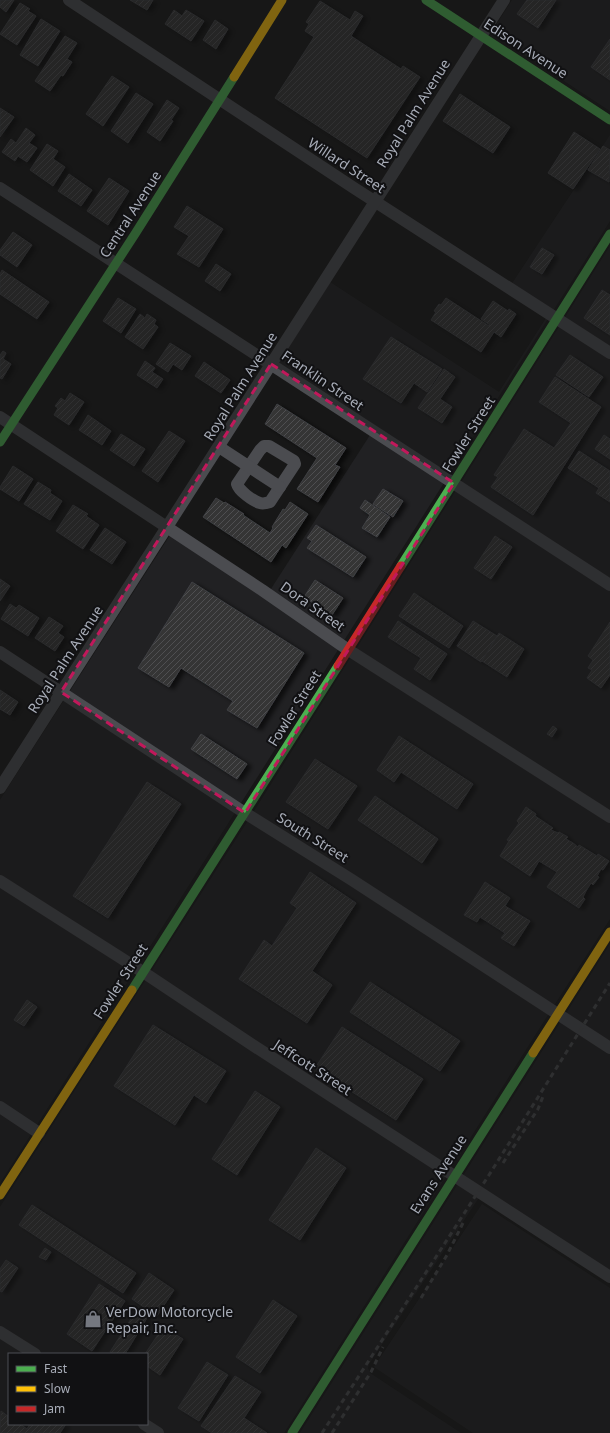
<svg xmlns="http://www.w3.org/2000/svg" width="610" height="1433" viewBox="0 0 610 1433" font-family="'Noto Sans',sans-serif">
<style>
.built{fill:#212123;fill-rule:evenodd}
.building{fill:url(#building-hatch);stroke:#3f4043;filter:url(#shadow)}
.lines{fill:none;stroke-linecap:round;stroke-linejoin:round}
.street{stroke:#4b4c50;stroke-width:12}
.fast{stroke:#4caf50;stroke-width:9}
.slow{stroke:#ffc107;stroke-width:9}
.jam{stroke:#c62828;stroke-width:9}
.rail{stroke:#4b4c4f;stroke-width:3;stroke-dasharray:5 4;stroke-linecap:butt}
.marked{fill:none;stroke:#c2185b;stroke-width:3;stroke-dasharray:8 5;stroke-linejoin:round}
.labels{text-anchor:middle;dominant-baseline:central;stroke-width:4;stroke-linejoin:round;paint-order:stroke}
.street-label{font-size:14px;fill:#a8adb8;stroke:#111113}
.poi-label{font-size:14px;fill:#a8adb8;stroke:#111113;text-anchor:start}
</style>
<defs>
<pattern id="building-hatch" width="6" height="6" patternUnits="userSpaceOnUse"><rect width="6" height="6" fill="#353536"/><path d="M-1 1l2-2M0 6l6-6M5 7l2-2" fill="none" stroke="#4f5051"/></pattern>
<filter id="shadow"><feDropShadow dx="4.5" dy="2.5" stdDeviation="2" flood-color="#0009"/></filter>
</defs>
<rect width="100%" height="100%" fill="#171717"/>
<g class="built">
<path d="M512,0H610V111L491,33Z"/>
<path d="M610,135V221L0,1183V800L172,532L267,595L370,435L274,369L330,282L499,392L548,315L509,288Z"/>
<path d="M610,246V919L551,1010L284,1433H0V1207L251,816ZM9,1354H147V1424H9Z"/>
<path d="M610,944V1281L482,1197L478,1199L369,1364L368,1368L370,1373L461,1433H300Z"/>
<path d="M482,1204L610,1288V1433H473L374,1367Z"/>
</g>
<g class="building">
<path d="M0,0H14L6,12L0,7Z"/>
<path d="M130,0H153L147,10Z"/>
<path d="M527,0H556L538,28L517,14Z"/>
<path d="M320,1L350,20L355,11L363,16L351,36L401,69L403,66L420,77L367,158L275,98L314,37L305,31L309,24L306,22Z"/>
<path d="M20,3L30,9L28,11L36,16L17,45L0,34Z"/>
<path d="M174,10L182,16L186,10L204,21L191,41L165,24Z"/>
<path d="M41,19L60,31L38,66L20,55Z"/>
<path d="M215,20L228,29L216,49L203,40Z"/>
<path d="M65,36L77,43L67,59L72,62L63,76L61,75L50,91L35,81Z"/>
<path d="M610,39V80L591,67Z"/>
<path d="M112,76L129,87L103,126L86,114Z"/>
<path d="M136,93L153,104L128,143L111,131Z"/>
<path d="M460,94L510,127L493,153L443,121Z"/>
<path d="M167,100L179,108L171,120L173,121L160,141L147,132Z"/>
<path d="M0,108L14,117L0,137Z"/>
<path d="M26,128L35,135L29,143L37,148L27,162L18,156L15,161L2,152L11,139L16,143Z"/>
<path d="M574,132L600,149L573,189L548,173Z"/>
<path d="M47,144L58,151L53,159L65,167L53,186L30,170Z"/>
<path d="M603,146L610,150L609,182L588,170Z"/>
<path d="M69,174L92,190L81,206L58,191Z"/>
<path d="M109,178L129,191L108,225L87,211Z"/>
<path d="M187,206L223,229L199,267L177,254L189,236L174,227Z"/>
<path d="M13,232L32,245L17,267L0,255V250Z"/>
<path d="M542,248L554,255L542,274L530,267Z"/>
<path d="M216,264L231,274L220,291L205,281Z"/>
<path d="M2,270L49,302L37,319L0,294V274Z"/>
<path d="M602,290L610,295V335L584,318Z"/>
<path d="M118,298L136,309L121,333L103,321Z"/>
<path d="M446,298L489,326L490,325L481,319L493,301L508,311L509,309L516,314L501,337L494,332L481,352L431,320L436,312L434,311L439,304L441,305Z"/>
<path d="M140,314L145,318L147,314L156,320L154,324L158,327L143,349L125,337Z"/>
<path d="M391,337L442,369L427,392L414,383L401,403L363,379Z"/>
<path d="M170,343L191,356L182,370L173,364L168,372L156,364Z"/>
<path d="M3,351L6,353L3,359L11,364L2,379L0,378V355Z"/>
<path d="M570,355L603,377L589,397L556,375Z"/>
<path d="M145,361L155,368L152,372L163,379L157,388L137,375Z"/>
<path d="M204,362L230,380L221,393L195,376Z"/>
<path d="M444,369L455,377L440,399L452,407L442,423L418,408Z"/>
<path d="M555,377L601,407L533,515L491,487L498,477L494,475L524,429L554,448L571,423L539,402Z"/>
<path d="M70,393L84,402L69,425L54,415L58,408L55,406L61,398L65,401Z"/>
<path d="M277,404L346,448L335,465L340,467L318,502L297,489L317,458L265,424Z"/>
<path d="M88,415L111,431L102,445L79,430Z"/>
<path d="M169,431L185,441L158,482L142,471Z"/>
<path d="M121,434L145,449L134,466L110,450Z"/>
<path d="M604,435L610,439V459L595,449Z"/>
<path d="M579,451L610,471V502L596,493L599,488L568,468Z"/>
<path d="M13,466L33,479L19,501L0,489V487Z"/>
<path d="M38,482L51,490L50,493L62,501L50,520L24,504Z"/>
<path d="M383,489L403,501L393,517L373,504Z"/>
<path d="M216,498L224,503L225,502L244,514L243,515L270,533L273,528L272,527L283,509L285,510L290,502L308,514L286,548L282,545L271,562L203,517Z"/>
<path d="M365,500L390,517L377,537L362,528L370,515L360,508Z"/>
<path d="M73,505L88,514L86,516L99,525L83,549L56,531Z"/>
<path d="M316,525L366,557L353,577L307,548L312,541L307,538Z"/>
<path d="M105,528L126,542L112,564L90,550Z"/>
<path d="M495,536L512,547L491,579L474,568Z"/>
<path d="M0,579L10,586L0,601Z"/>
<path d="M315,580L343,598L332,615L304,597Z"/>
<path d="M192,582L304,653L257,728L227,710L233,701L181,668L169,687L138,668Z"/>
<path d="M414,593L463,626L449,648L399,616Z"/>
<path d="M10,604L16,608L19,605L39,618L28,636L1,619Z"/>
<path d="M49,617L63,626L58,633L64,637L55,651L35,638Z"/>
<path d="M398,621L447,654L430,680L414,669L421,658L388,637Z"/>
<path d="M473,621L497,636L481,662L457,646Z"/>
<path d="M610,622V675L601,688L587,678L592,670L588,668L593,660L588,656Z"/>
<path d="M499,633L524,649L507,677L482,661Z"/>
<path d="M0,690L18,702L10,715L0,709Z"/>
<path d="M553,726L557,729L552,737L547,734Z"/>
<path d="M201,734L247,764L237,779L191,749Z"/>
<path d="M399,736L473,784L457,809L401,772L394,782L377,770Z"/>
<path d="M315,759L357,786L328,829L286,802Z"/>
<path d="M147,782L181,804L108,918L73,896Z"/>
<path d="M375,796L438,839L422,863L358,820Z"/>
<path d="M526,807L536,814L535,816L553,828L551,830L558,833L559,832L568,837L566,839L573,843L578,847L579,845L597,856L598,854L609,861L603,870L601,869L597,876L599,877L593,885L591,883L586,891L583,897L585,899L579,908L547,887L557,872L539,861L530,876L500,856L509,841L507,840L519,823L517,821Z"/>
<path d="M310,872L356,903L312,971L332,985L307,1023L239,979L264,940L272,946L297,908L290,903Z"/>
<path d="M485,882L510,898L505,906L530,921L514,946L501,938L505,933L480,917L477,922L464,915Z"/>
<path d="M370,982L460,1041L440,1071L350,1012Z"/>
<path d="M27,1000L37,1007L24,1026L14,1020Z"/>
<path d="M153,1025L226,1071L206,1103L194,1095L175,1125L114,1086Z"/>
<path d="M342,1027L423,1079L396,1120L315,1068Z"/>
<path d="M255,1091L280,1107L237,1175L212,1159Z"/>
<path d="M316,1148L346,1168L300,1240L269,1220Z"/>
<path d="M32,1205L136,1273L123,1293L19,1225Z"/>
<path d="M45,1248L51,1252L46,1260L39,1257Z"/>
<path d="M6,1260L18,1268L2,1292L0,1291V1269Z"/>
<path d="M149,1273L174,1290L157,1316L132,1299Z"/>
<path d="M99,1284L125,1301L92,1351L67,1334Z"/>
<path d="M273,1300L297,1316L260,1373L236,1357Z"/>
<path d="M136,1311L147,1318L125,1354H113L110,1352Z"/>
<path d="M163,1327L183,1339L160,1375L147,1366V1354H145Z"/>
<path d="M207,1362L228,1375L199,1421L178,1408Z"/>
<path d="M235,1376L261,1392L244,1418L267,1433H212L201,1426Z"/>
<path d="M1,1411L9,1417V1424H20L27,1429L30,1424H66L60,1433H0Z"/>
</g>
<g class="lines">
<g class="street">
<path d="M69,0L354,188L610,353"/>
<path d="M0,188L610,585"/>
<path d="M0,417L262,590L347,649L610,817"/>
<path d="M264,446H269L294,461L295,464L270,502C267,503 263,504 260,503C253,501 239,491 237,484L260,450Z"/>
<path d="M219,447L280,487"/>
<path d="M0,652L245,813L352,880L610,1048"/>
<path d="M0,788L504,0"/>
<path d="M0,881L143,972L251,1044L610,1277"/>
<path d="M0,1107L39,1133"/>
<path d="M0,1332L35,1354"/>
<path d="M144,1424L158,1433"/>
</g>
<g class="fast">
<path d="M426,0L610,120"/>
<path d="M0,442L135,234L234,77"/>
<path d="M401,566L610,234"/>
<path d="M132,990L338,666"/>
<path d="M292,1433L533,1053"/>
</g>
<g class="slow">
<path d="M234,77L282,0"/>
<path d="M533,1053L610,932"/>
<path d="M0,1195L132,990"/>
</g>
<path class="jam" d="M338,666L401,566"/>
<g class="rail">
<path d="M503,1163L538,1109L544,1094"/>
<path d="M421,1298L447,1255L464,1221"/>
<path d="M322,1433L489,1175L610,983"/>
<path d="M332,1433L371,1372L383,1347"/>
</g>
</g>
<path d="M0 0H610V1433H0ZM271,364L454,483L245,813L61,692Z" fill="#171717" fill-opacity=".55" fill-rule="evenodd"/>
<path class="marked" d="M271,364L454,483L245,813L61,692Z"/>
<defs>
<g id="shop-bare" transform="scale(1.38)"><path d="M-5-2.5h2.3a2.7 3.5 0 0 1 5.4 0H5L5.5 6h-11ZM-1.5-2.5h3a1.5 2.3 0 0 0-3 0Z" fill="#757880" stroke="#111113" stroke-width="2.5" paint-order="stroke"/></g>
</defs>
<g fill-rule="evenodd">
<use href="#shop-bare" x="93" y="1319"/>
</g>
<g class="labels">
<g class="street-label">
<text transform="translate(526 48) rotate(33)">Edison Avenue</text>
<text transform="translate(413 113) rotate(-58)">Royal Palm Avenue</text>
<text transform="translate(347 165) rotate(33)">Willard Street</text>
<text transform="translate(130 214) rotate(-57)">Central Avenue</text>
<text transform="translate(323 380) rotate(34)">Franklin Street</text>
<text transform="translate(240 386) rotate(-58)">Royal Palm Avenue</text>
<text transform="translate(468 434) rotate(-58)">Fowler Street</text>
<text transform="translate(313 606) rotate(35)">Dora Street</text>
<text transform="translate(65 659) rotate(-57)">Royal Palm Avenue</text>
<text transform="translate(294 708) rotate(-58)">Fowler Street</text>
<text transform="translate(313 837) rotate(32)">South Street</text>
<text transform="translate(120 981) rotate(-57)">Fowler Street</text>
<text transform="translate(313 1067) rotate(33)">Jeffcott Street</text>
<text transform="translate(438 1174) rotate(-57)">Evans Avenue</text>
</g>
<g class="poi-label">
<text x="106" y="1311">VerDow Motorcycle<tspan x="106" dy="16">Repair, Inc.</tspan></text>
</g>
</g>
<rect x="8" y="1353" width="140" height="72" fill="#111113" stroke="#4d4f55"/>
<rect x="16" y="1366" width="20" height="6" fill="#4caf50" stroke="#4d4f55"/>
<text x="44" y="1373" font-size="12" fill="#a8adb8">Fast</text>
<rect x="16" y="1386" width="20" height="6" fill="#ffc107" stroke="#4d4f55"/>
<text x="44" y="1393" font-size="12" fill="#a8adb8">Slow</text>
<rect x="16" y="1406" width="20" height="6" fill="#c62828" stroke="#4d4f55"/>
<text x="44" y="1413" font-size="12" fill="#a8adb8">Jam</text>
</svg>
